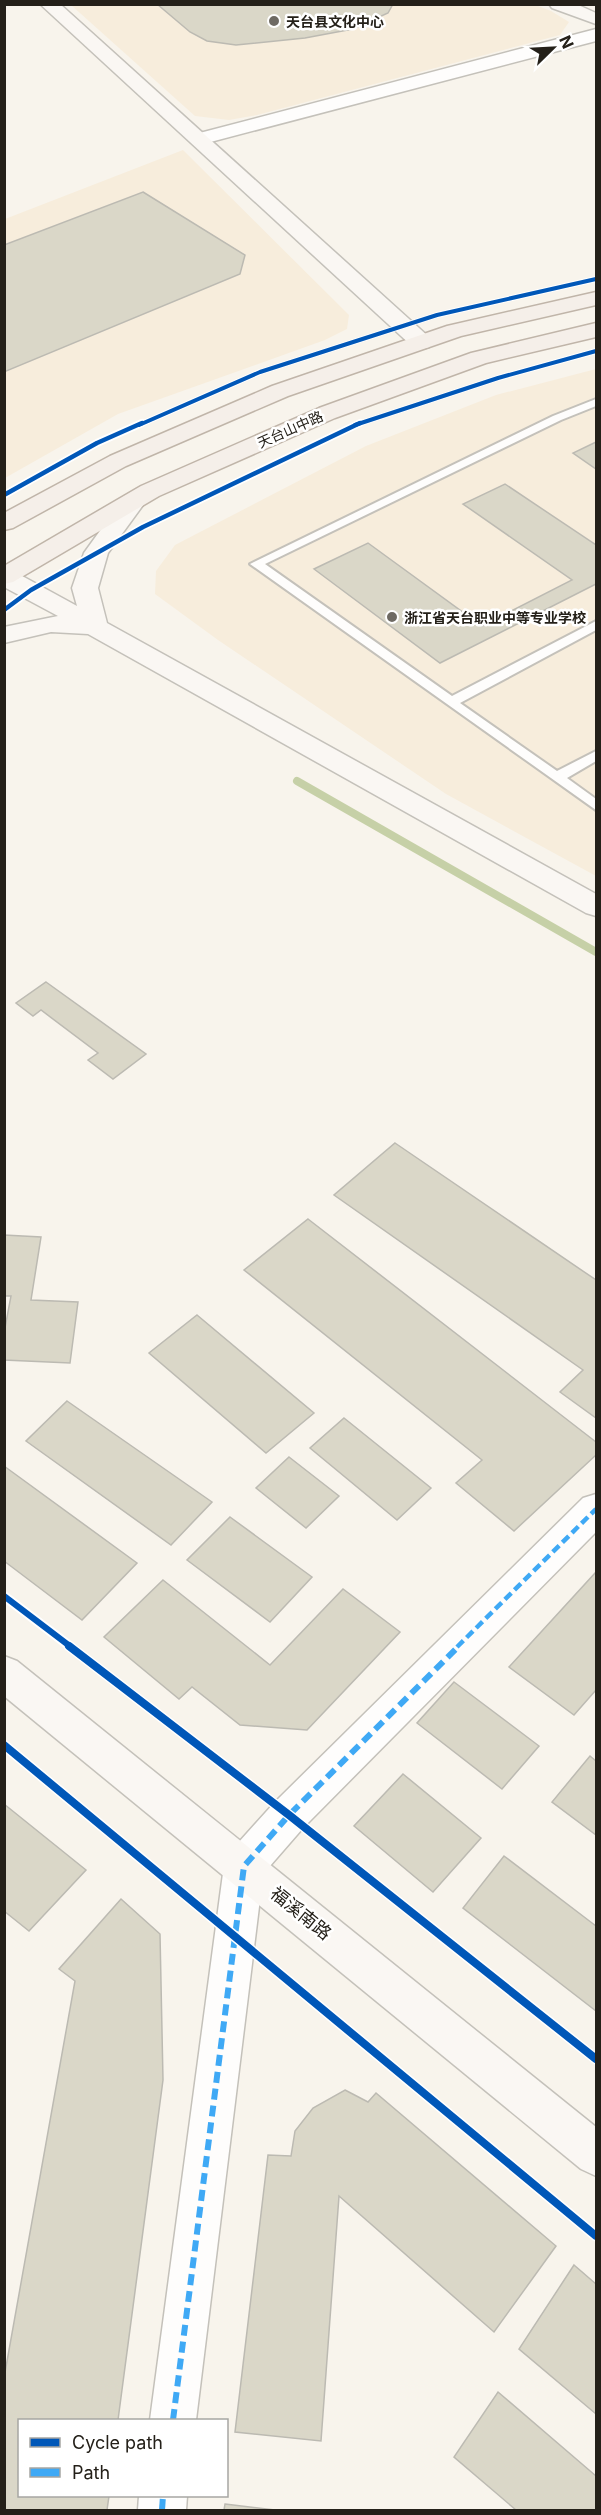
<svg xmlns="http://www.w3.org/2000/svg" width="601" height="2515" viewBox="0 0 601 2515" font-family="Inter,'Noto Sans SC',sans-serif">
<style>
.built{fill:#f7eddc}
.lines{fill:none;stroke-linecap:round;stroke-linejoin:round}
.stream{stroke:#c6d0a7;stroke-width:8}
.building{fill:#dad7c8;stroke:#bcbab2;stroke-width:1.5}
.lane-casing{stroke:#c4c1ba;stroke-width:4}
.street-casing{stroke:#c4c1ba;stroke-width:3}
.secondary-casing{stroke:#c4c1ba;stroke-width:3}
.primary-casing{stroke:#c0b5a9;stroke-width:3}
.lane{fill:#fefdfc;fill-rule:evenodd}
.street{fill:#fefdfc;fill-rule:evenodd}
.secondary{fill:#faf7f3;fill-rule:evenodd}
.primary{fill:#f5efe9;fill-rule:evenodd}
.quiet-far1{stroke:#3fa9f5;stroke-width:4.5;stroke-dasharray:9 4.5;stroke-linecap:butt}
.quiet{stroke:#3fa9f5;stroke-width:6;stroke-dasharray:11 6;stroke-linecap:butt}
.cycleway-far3-casing{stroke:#fff;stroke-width:6}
.cycleway-far2-casing{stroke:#fff;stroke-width:8}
.cycleway-far1-casing{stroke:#fff;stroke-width:10}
.cycleway-casing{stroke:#fff;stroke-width:11}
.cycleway-far3{stroke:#0057b8;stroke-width:4}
.cycleway-far2{stroke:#0057b8;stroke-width:4.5}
.cycleway-far1{stroke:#0057b8;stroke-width:6}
.cycleway{stroke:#0057b8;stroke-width:8}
.poi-dot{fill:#6e6a63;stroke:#fff;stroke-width:2}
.labels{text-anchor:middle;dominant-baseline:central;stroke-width:5;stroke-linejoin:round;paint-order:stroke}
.far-poi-label{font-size:14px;font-weight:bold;fill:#242019;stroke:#fff;text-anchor:start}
.far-street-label{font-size:14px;fill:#242019;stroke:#fff}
.near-street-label{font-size:18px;fill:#242019;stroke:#fff}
</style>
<rect width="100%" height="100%" fill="#f8f4ec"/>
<g class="built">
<path d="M533,4L551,11L569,22L560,35L257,115L229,120L195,116L71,5Z"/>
<path d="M183,150L349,315L347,329L325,340L118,414L5,478V219Z"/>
<path d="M596,369V876L446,794L218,640L155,594L156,571L175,545L366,446L496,395Z"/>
</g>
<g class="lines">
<path class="stream" d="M297,781L596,952"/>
</g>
<g class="building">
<path d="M157,4H393L388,13L353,29L305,38L236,45L207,41L190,32Z"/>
<path d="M143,192L245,255L240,274L4,372V245Z"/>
<path d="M596,442V469L573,453Z"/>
<path d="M505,484L596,545V584L440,663L314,569L368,543L482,626L572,580L463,504Z"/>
<path d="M46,982L146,1054L113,1079L88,1060L98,1053L41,1010L33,1016L16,1003Z"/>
<path d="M395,1143L596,1280V1418L560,1392L583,1370L334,1195Z"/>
<path d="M308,1219L596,1442V1455L514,1531L456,1483L482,1460L244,1270Z"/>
<path d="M4,1235L41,1237L31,1300L78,1302L70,1363L4,1360V1333L11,1296H4Z"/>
<path d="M197,1315L314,1413L266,1453L149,1353Z"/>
<path d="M67,1401L212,1502L171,1545L26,1441Z"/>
<path d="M344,1418L431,1488L397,1520L310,1448Z"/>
<path d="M289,1457L339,1496L306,1528L256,1488Z"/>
<path d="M4,1466L137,1563L82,1620L4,1561Z"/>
<path d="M230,1517L312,1577L270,1622L187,1560Z"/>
<path d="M596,1572V1690L574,1715L509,1667Z"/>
<path d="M163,1580L270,1665L343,1589L400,1632L307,1730L240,1725L192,1687L179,1699L104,1637Z"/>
<path d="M454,1682L539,1746L502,1789L417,1723Z"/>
<path d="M590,1756L596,1761V1835L552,1802Z"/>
<path d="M403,1774L481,1838L433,1892L354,1826Z"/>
<path d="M4,1804L86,1870L29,1931L4,1911Z"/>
<path d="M504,1856L596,1926V2011L463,1908Z"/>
<path d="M121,1899L160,1934L163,2080L118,2420H20V2496H109L107,2510H4V2378L75,1981L59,1969Z"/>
<path d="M345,2090L368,2102L376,2093L556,2246L494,2332L339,2196L321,2441L235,2432L268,2155L291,2156L295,2131L313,2108Z"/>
<path d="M574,2265L596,2284V2414L519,2349Z"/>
<path d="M498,2392L596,2476V2510H516L454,2457Z"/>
<path d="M225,2504L275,2510H224Z"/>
</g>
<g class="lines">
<g class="lane-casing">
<path id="lane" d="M596,399V406L561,420L265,564L452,696L596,621V630L460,703L557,771L596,751V761L567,778L596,799V810L250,564L553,416Z"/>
</g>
<g class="street-casing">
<g id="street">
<path d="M596,29V41L199,145L192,143L189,139L192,135Z"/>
<path d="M596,1494V1532L303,1828L263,1874L196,2420H150L224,1866L230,1852L275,1802L583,1498Z"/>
<path d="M139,2496H187L186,2510H138Z"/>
</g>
</g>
<g class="secondary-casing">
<g id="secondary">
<path d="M40,4H60L429,337L432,342L429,347L421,349L413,347Z"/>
<path d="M549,4H576L596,13V24L552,8Z"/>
<path d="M134,494L143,496L146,501L108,553L98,588L107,623L596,894V916L586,913L88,634L51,632L4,643V627L58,616L4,587V569L13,571L77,606L72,588L84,553L125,496Z"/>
<path d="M4,1656L17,1661L596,2127V2176L581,2169L4,1696Z"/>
</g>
</g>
<g class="primary-casing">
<g id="primary">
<path d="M596,292V305L461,336L288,396L126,466L13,528L4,530V513L110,456L272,386L447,326Z"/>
<path d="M596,323V337L486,363L335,418L159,496L13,582L4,584V566L141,486L319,408L471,353Z"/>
</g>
</g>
<use href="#lane" class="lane"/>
<use href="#street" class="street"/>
<use href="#secondary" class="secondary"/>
<use href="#primary" class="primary"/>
<path class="quiet-far1" d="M457,1647L596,1509"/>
<g class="quiet">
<path d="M173,2420L244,1866L289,1815L459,1646"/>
<path d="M162,2510L163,2496"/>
</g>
<g class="cycleway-far3-casing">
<g id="cycleway-far3">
<path d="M139,425L260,372L437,315L596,279"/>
<path d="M355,425L498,378L596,351"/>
</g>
</g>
<g class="cycleway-far2-casing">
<g id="cycleway-far2">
<path d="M4,495L97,443L142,423"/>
<path d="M4,610L31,590L143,527L360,423"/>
</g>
</g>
<g class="cycleway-far1-casing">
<path id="cycleway-far1" d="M4,1596L71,1647"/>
</g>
<g class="cycleway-casing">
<g id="cycleway">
<path d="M69,1646L289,1815L596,2059"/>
<path d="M4,1745L596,2236"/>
</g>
</g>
<use href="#cycleway-far3" class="cycleway-far3"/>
<use href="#cycleway-far2" class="cycleway-far2"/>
<use href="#cycleway-far1" class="cycleway-far1"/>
<use href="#cycleway" class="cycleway"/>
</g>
<g class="poi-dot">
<circle cx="274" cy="21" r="6"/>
<circle cx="392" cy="617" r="6"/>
</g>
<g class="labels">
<g class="far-poi-label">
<text x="286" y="21">天台县文化中心</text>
<text x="404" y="617">浙江省天台职业中等专业学校</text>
</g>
<g class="far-street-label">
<text transform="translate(290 429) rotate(-24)">天台山中路</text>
</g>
<g class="near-street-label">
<text transform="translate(301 1913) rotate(39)">福溪南路</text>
</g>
</g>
<rect width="601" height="2515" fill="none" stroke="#242019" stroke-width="12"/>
<rect x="18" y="2419" width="210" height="78" fill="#ffffff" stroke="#a7a6a3" stroke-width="1.5"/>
<rect x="30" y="2438" width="30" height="9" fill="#0057b8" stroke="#a7a6a3" stroke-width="1.5"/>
<text x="72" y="2449" font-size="18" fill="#242019">Cycle path</text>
<rect x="30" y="2468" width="30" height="9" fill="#3fa9f5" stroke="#a7a6a3" stroke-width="1.5"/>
<text x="72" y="2479" font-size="18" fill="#242019">Path</text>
<g transform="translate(553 48) rotate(66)" stroke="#ffffff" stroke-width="4.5" paint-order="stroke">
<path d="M0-4.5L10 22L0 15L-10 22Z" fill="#242019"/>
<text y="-9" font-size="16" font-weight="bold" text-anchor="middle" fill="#242019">N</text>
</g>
</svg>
